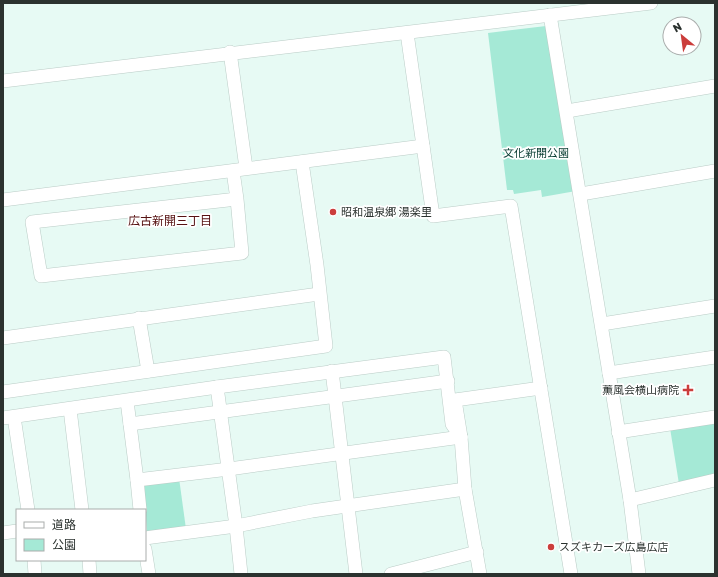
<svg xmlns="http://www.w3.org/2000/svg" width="718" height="577" viewBox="0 0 718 577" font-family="Rubik,'Noto Sans JP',sans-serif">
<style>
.green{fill:#a5e9d6}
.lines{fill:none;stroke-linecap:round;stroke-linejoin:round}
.minor-casing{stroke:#baccc6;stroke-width:14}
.minor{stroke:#fff;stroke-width:13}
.poi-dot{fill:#cb3d3b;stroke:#fff;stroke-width:1.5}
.labels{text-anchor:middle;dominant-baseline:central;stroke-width:3.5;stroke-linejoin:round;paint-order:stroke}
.park-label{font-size:11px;fill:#073c31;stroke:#fff}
.poi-label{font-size:11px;fill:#2b322f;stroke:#fff;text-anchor:start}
.neighbourhood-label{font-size:12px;fill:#561212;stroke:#fff}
</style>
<rect width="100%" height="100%" fill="#e7faf4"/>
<g class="green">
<path d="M546,26L576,191L542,197L541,190L514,194L513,190H507L488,33Z"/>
<path d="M715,421V476L679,484L670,428Z"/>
<path d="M179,478L186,529L147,532L144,482Z"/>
</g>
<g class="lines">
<g class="minor-casing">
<g id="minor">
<path d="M550,15L630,500L639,574"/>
<path d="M407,33L433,216L511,206L571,574"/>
<path d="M230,52L246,168"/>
<path d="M3,81C219,54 435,30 651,3"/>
<path d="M567,111L715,86"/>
<path d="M233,171L237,199L242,253L41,276L32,222L237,199"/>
<path d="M581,194L715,171"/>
<path d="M3,200L423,146"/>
<path d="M139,318L148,371"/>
<path d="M602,324L715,306"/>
<path d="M3,338L319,294"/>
<path d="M332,371L356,574"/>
<path d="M609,373L715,357"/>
<path d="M217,387L236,526L241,574"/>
<path d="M3,392L326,346L317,265L302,162"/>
<path d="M127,401L137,480L140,510"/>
<path d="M70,409L82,510"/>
<path d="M14,417L28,510"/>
<path d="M3,418L217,387L444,357L452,424L461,437"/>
<path d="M130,424L448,381"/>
<path d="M618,432L715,417"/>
<path d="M137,480L229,469L461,437"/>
<path d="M630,500L715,480"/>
<path d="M3,533L17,531"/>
<path d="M145,538L236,526L312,511L465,489"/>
<path d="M145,549L149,574"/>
<path d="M34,560L35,574"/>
<path d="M89,560L90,574"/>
<path d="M391,574L477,552"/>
<path d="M480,574L465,489L461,437L455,400L541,388"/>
</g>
</g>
<use href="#minor" class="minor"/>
</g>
<g class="poi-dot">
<circle cx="333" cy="212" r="4"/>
<path d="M686 384h4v4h4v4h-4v4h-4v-4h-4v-4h4z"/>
<circle cx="551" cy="547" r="4"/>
</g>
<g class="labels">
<g class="park-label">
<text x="536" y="153">文化新開公園</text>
</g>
<g class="poi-label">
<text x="341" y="212">昭和温泉郷 湯楽里</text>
<text x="679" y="390" text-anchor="end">薫風会横山病院</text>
<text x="559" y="547">スズキカーズ広島広店</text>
</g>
<g class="neighbourhood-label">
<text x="170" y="221">広古新開三丁目</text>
</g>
</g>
<rect width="718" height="577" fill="none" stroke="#2b322f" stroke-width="8"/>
<rect x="16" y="509" width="130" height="52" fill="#ffffff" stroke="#aaadac"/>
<rect x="24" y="522" width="20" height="6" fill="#ffffff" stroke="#aaadac"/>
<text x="52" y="529" font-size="12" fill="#2b322f">道路</text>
<rect x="24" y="539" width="20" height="12" fill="#a5e9d6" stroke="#aaadac"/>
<text x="52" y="549" font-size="12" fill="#2b322f">公園</text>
<g transform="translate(682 36) rotate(331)"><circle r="19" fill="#ffffff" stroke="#aaadac"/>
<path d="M0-3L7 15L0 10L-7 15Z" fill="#cb3d3b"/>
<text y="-6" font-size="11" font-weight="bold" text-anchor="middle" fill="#2b322f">N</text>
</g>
</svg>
